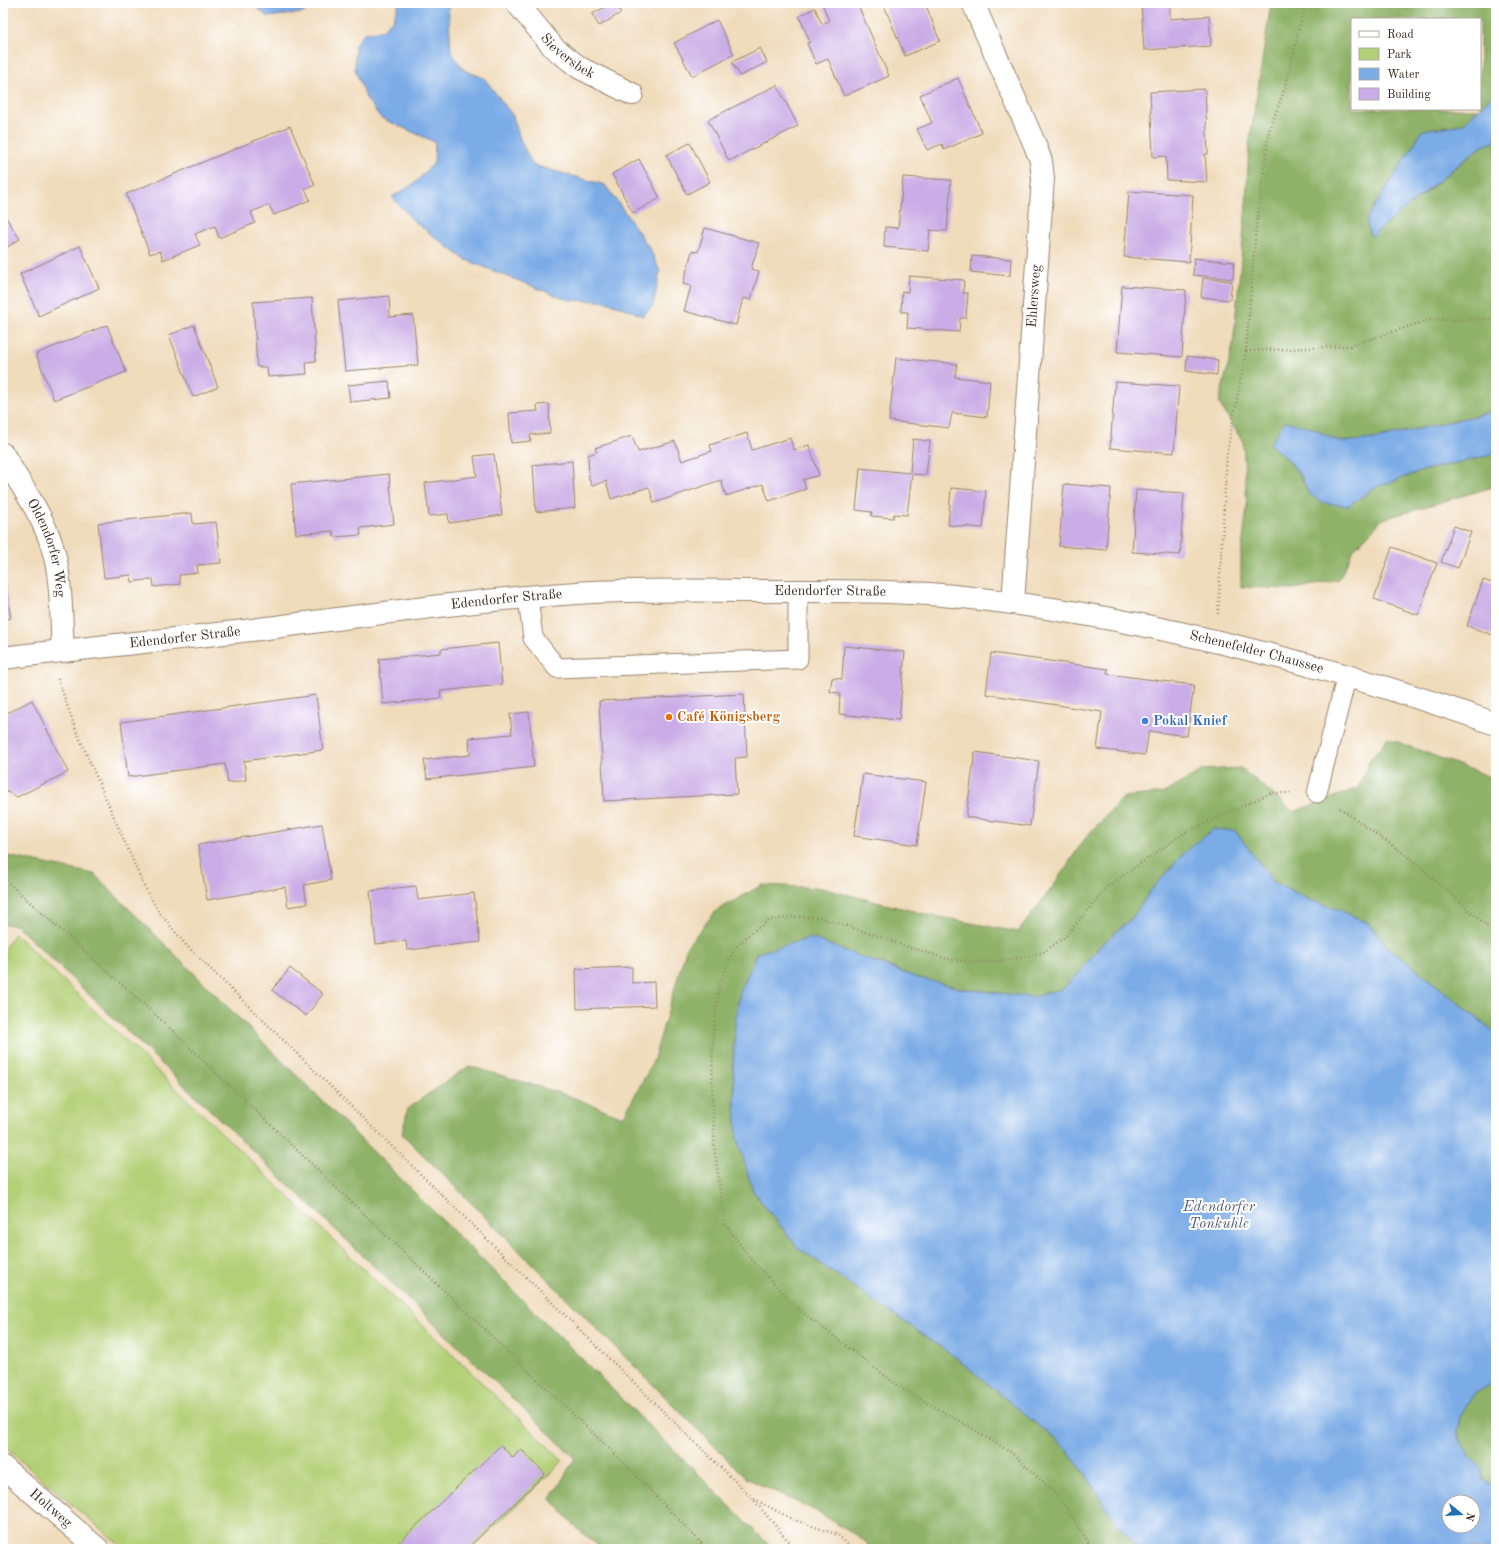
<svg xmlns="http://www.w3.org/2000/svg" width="1499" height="1552" viewBox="0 0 1499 1552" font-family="'Old Standard TT',serif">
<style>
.green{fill:#b3d077;stroke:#777d4a}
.forest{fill:#8eb268;stroke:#646e43}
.water{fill:#7bace6;stroke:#5b6b82;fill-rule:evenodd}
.building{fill:#caade6}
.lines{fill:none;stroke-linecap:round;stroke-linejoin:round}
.lane-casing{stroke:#96826c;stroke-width:21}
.street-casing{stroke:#96826c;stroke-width:24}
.secondary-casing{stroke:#96826c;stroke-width:24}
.path{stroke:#96826c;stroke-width:2.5;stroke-dasharray:1 3;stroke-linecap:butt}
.lane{stroke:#fff;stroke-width:19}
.street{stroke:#fff;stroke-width:22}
.secondary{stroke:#fff;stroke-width:22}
.food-dot{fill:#e8710a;stroke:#fff;stroke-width:1.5}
.shop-dot{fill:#3f7fe0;stroke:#fff;stroke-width:1.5}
.labels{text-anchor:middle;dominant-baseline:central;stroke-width:4;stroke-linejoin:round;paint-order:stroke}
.street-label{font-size:14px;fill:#3b2a1e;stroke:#fff}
.food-label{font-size:14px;font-weight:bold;fill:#c56008;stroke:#fff;text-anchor:start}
.shop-label{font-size:14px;font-weight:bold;fill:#366cbe;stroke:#fff;text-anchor:start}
.water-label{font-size:15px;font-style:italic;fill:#555e6e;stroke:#fff}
</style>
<rect width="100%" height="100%" fill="#fff"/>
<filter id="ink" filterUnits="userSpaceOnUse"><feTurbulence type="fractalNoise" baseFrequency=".025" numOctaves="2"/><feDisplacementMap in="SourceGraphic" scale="8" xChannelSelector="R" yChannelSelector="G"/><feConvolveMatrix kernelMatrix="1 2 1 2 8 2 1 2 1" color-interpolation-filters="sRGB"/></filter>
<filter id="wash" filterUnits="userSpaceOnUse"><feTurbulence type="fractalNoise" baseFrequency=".012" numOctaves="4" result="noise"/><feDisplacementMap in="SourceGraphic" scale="16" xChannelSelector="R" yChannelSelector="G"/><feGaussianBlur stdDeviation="0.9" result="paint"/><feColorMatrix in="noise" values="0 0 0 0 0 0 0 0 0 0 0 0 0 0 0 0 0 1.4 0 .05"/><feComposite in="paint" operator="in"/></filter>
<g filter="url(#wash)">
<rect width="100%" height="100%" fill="#f0dbbb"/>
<path class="green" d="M15,934L563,1461L470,1549H124L3,1446V950Z"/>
<g class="forest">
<path d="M1271,3H1496V92L1480,107V19H1352V109H1478L1463,124L1423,130L1400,167L1411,205L1481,146L1496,142V411L1375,439L1340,442L1312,428L1270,444C1289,460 1299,471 1309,494L1348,506L1374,488L1425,470L1496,454V486L1383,519L1353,550L1339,580L1294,589L1241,587V556L1247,508L1243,442L1219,403L1233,345L1246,206L1249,146Z"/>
<path d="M1387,738L1496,779V1036L1492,1030L1387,946L1368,923L1340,910L1310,900L1274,882L1235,831L1186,851L1151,890L1133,917L1100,946L1080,972L1062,989L1033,997L964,989L915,977L882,963L757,953L740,992L735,1022L733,1068L737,1138L753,1191L798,1248L958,1359L1063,1446L1087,1476L1109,1512L1137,1549H870L866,1542L818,1512L746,1478L402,1134L408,1108L469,1066L567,1095L623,1117L653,1062L687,946L716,911L762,885L821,888L929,915L1018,932L1051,889L1086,837L1124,797L1164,793L1203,770L1241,768L1294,812L1358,788L1369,762Z"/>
<path d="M3,855L94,874L773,1549H603L579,1530L551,1499L575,1458L16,925L3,924Z"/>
<path d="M1496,1381V1487L1483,1479L1481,1468L1469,1456L1457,1433L1460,1416L1474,1394Z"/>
</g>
<g class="water">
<path d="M251,3H317L303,13L268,17Z"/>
<path d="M399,3H448L451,52L464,70L484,78L513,116L521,142L533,165L605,185L624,211L650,249L660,272L653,306L643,316C629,310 615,303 599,301C586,300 575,302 562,298L464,259L415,222L392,197L415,183L434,163L435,142L381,118L366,98L355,69V45L364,33L382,30L393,20Z"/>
<path d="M1496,92V142L1481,146L1371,237L1366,220L1423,130L1463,124Z"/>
<path d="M1496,411V454L1425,470L1374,488L1348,506L1324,503L1309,494L1301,476L1288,460L1270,444L1285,421L1312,428L1340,442L1375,439Z"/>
<path d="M1213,829L1235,831L1274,882L1310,900L1340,910L1368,923L1387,946L1492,1030L1496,1036V1381L1474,1394L1460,1416L1457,1433L1469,1456L1481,1468L1483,1479L1496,1487V1549H1137L1109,1512L1087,1476L1063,1446L958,1359L798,1248L753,1191L737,1138L733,1068L735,1022L740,992L757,953L811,938L915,977L964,989L1033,997L1062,989L1080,972L1100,946L1133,917L1151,890L1186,851ZM1449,1502H1473V1526H1449Z"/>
</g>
<g id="blocks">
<g class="building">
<path d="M613,3H616L621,13L599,26L592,14Z"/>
<path d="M822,3H857L889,76L844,96L828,59L816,64L807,43L810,42L799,16L815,8L822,24L829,21Z"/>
<path d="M883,3H925L940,41L905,56Z"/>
<path d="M1141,3H1170V19L1209,16L1211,46L1144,50Z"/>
<path d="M717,20L734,54L692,76L674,43Z"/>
<path d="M760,48L767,62L740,76L732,62Z"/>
<path d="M958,78L982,133L944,150L942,144L927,150L917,129L932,123L920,95Z"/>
<path d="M777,85L798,126L729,161L708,120Z"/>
<path d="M1205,89L1208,154H1205L1207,182L1167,180L1166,156L1153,157L1150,92Z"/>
<path d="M290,126L315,185L305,189L310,200L274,215L269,205L251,212L255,223L219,238L215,226L195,234L200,245L163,260L160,251L150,254L126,194Z"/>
<path d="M690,143L710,182L687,194L666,155Z"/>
<path d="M639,159L660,198L633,213L612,174Z"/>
<path d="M903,177L951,180L947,231L930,230L928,251L884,247L885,227L898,228Z"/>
<path d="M1129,191L1193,195L1189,262L1124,257Z"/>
<path d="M3,213L20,239L3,250Z"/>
<path d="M705,228L759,243L751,269L759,271L751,300L743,298L736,325L684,311L691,286L683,284L692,251L698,252Z"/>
<path d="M80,246L99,288L39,316L20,274Z"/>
<path d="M972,256L1011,259L1010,276L971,272Z"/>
<path d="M1194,258L1234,262L1233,279L1193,275Z"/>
<path d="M909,276L964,280L963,293H968L966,318H960L959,332L907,328L908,312H901L902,291L908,292Z"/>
<path d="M1203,278L1232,281L1230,300L1201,297Z"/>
<path d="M1122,286L1186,290L1182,357L1117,352Z"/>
<path d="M389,296L390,317L413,315L418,365L345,371L338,301Z"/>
<path d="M312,298L316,361L306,362L307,374L268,377L267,367H257L253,302Z"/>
<path d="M107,325L126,372L54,400L36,354Z"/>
<path d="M194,325L218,387L193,397L169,335Z"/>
<path d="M1187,356L1218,360L1217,375L1186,371Z"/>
<path d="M896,358L957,364L955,377L990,381L987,417L952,413L949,428L889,421Z"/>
<path d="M389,381L391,398L350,402L348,385Z"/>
<path d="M1115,382L1179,386L1174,453L1110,448Z"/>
<path d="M549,404L550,433L530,435L531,441L511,443L509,413L538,411L537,405Z"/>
<path d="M747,433L752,450L790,438L794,450L809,445L819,475L803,480L806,489L769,501L763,484L726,496L721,480L654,503L649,487L611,499L606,481L592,486L589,479L588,455L597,452L595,448L632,436L638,452L675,441L682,461L712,451L710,445Z"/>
<path d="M913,439L930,441L926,475L912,474L907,515L894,514L893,518L871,516L872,512L856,510L860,468L910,473Z"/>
<path d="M494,454L502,515L449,523L448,514L429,516L425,483L477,476L474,456Z"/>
<path d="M572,461L575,508L536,512L533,465Z"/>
<path d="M389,474L394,524L360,528L361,535L334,537L333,531L296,534L291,484Z"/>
<path d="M1064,484L1111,488L1106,550L1059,546Z"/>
<path d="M951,488L986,491L983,528L948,525Z"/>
<path d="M1136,490L1184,493L1180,555L1132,552Z"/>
<path d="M192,513L193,524L216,522L221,563L197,565L198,573L179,575L180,584L154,587L153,579L132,582L131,575L104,578L98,523Z"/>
<path d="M1454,526L1471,532L1458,568L1441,562Z"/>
<path d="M1392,547L1437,563L1418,615L1374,599Z"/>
<path d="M3,571L11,618L3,620Z"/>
<path d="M1483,580L1496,584V636L1467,626Z"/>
<path d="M498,643L502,685L440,691L441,698L383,704L379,659L441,653V649Z"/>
<path d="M844,646L905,652L899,720L839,714L840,693L830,692L832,678L842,679Z"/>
<path d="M991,653L1108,669L1107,674L1194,685L1187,736L1149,731L1145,755L1097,749L1102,712L986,694Z"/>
<path d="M744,694L747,757L735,758L737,794L604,801L599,701Z"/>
<path d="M316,695L323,750L244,761L246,780L228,783L225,764L128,777L121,722Z"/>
<path d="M32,700L68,772L17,797L3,790V715Z"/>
<path d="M529,712L534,767L427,779L424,760L470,755L469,738L512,734L510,714Z"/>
<path d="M975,752L1039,761L1030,826L966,817Z"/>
<path d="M863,774L926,782L917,845L854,836Z"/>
<path d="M322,824L331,880L304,885L307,904L288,907L285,887L207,900L198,845Z"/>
<path d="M416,886L418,900L474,893L480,942L407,950L406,941L376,944L370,891Z"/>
<path d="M632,967V983L654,982L655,1006L577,1009L576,969Z"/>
<path d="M290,968L323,994L306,1016L272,990Z"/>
<path d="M501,1445L513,1458L521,1449L545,1474L467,1549H392Z"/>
</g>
</g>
</g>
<g filter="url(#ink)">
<use href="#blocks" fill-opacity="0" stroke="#96826c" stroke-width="1"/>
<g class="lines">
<g class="lane-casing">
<g id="lane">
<path d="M528,598L533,638L557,668L798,659V591"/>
<path d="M1317,793L1347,675"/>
</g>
</g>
<g class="street-casing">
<g id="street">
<path id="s1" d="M517,3L554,48L580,68L632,94"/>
<path d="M973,3L1035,145L1041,161L1043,178L1013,603"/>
<path id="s2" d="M3,454C19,483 43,515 52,546C62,576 61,619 63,651"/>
<path id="s3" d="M3,1467L98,1549"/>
</g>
</g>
<g class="secondary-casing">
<g id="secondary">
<path id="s4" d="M3,658C91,647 179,639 267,628C370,615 473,600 577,593C640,589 704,591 767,591C835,591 905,590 972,598C1151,618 1327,665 1496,724"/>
</g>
</g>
<g class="path">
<path d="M1246,351L1349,346L1428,320L1496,319"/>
<path d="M1218,614L1227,452L1246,351L1256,228L1269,131L1285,88L1305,3"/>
<path d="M58,679L75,728L144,886L159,912L186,945L752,1498L795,1549"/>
<path d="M1340,808L1411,859L1496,934"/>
<path d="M3,878L159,1018L622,1461L707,1549"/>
<path d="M754,1499L792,1519L838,1535L853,1549"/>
<path d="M1093,1549L1058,1496L1012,1453L968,1426L901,1388L797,1308L749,1257L725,1223L715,1154L712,1095L713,1034L720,983L734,949L750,933L770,920L792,917H818L869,933L908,947L951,960L983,962L1009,960L1042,953L1065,937L1108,886L1186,832L1271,793H1291"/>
</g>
<use href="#lane" class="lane"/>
<use href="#street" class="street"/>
<use href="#secondary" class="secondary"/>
</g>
</g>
<circle class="food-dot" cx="669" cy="717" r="4"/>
<circle class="shop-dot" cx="1145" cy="721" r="4"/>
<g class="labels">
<g class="street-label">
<text stroke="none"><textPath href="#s1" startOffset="74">Sieversbek</textPath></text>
<text transform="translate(1034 296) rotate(-86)">Ehlersweg</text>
<text stroke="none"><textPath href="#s2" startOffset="105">Oldendorfer Weg</textPath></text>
<text stroke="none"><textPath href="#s4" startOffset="831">Edendorfer Straße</textPath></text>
<text stroke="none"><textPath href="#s4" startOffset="507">Edendorfer Straße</textPath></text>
<text stroke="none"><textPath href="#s4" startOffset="183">Edendorfer Straße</textPath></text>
<text stroke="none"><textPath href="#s4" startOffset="1263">Schenefelder Chaussee</textPath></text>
<text stroke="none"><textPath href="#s3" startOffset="63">Holtweg</textPath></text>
</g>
<g class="food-label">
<text x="677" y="717">Café Königsberg</text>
</g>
<g class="shop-label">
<text x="1153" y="721">Pokal Knief</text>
</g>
<g class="water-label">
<text x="1219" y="1207">Edendorfer<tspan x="1219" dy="17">Tonkuhle</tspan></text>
</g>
</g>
<rect width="1499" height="1552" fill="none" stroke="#fff" stroke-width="16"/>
<rect x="1351" y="18" width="130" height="92" fill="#ffffff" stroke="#b1aaa5"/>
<rect x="1359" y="31" width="20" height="6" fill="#ffffff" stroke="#b1aaa5"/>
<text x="1387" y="38" font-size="12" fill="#3b2a1e">Road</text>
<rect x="1359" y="48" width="20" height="12" fill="#b3d077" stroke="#b1aaa5"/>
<text x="1387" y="58" font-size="12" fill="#3b2a1e">Park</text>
<rect x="1359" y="68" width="20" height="12" fill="#7bace6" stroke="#b1aaa5"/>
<text x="1387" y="78" font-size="12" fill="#3b2a1e">Water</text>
<rect x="1359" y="88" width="20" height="12" fill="#caade6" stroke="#b1aaa5"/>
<text x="1387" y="98" font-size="12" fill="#3b2a1e">Building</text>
<g transform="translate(1461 1514) rotate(108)"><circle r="19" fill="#ffffff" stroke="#b1aaa5"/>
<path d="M0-3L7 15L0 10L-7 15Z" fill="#1f6fb2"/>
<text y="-6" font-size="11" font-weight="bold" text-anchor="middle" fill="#3b2a1e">N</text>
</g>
</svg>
